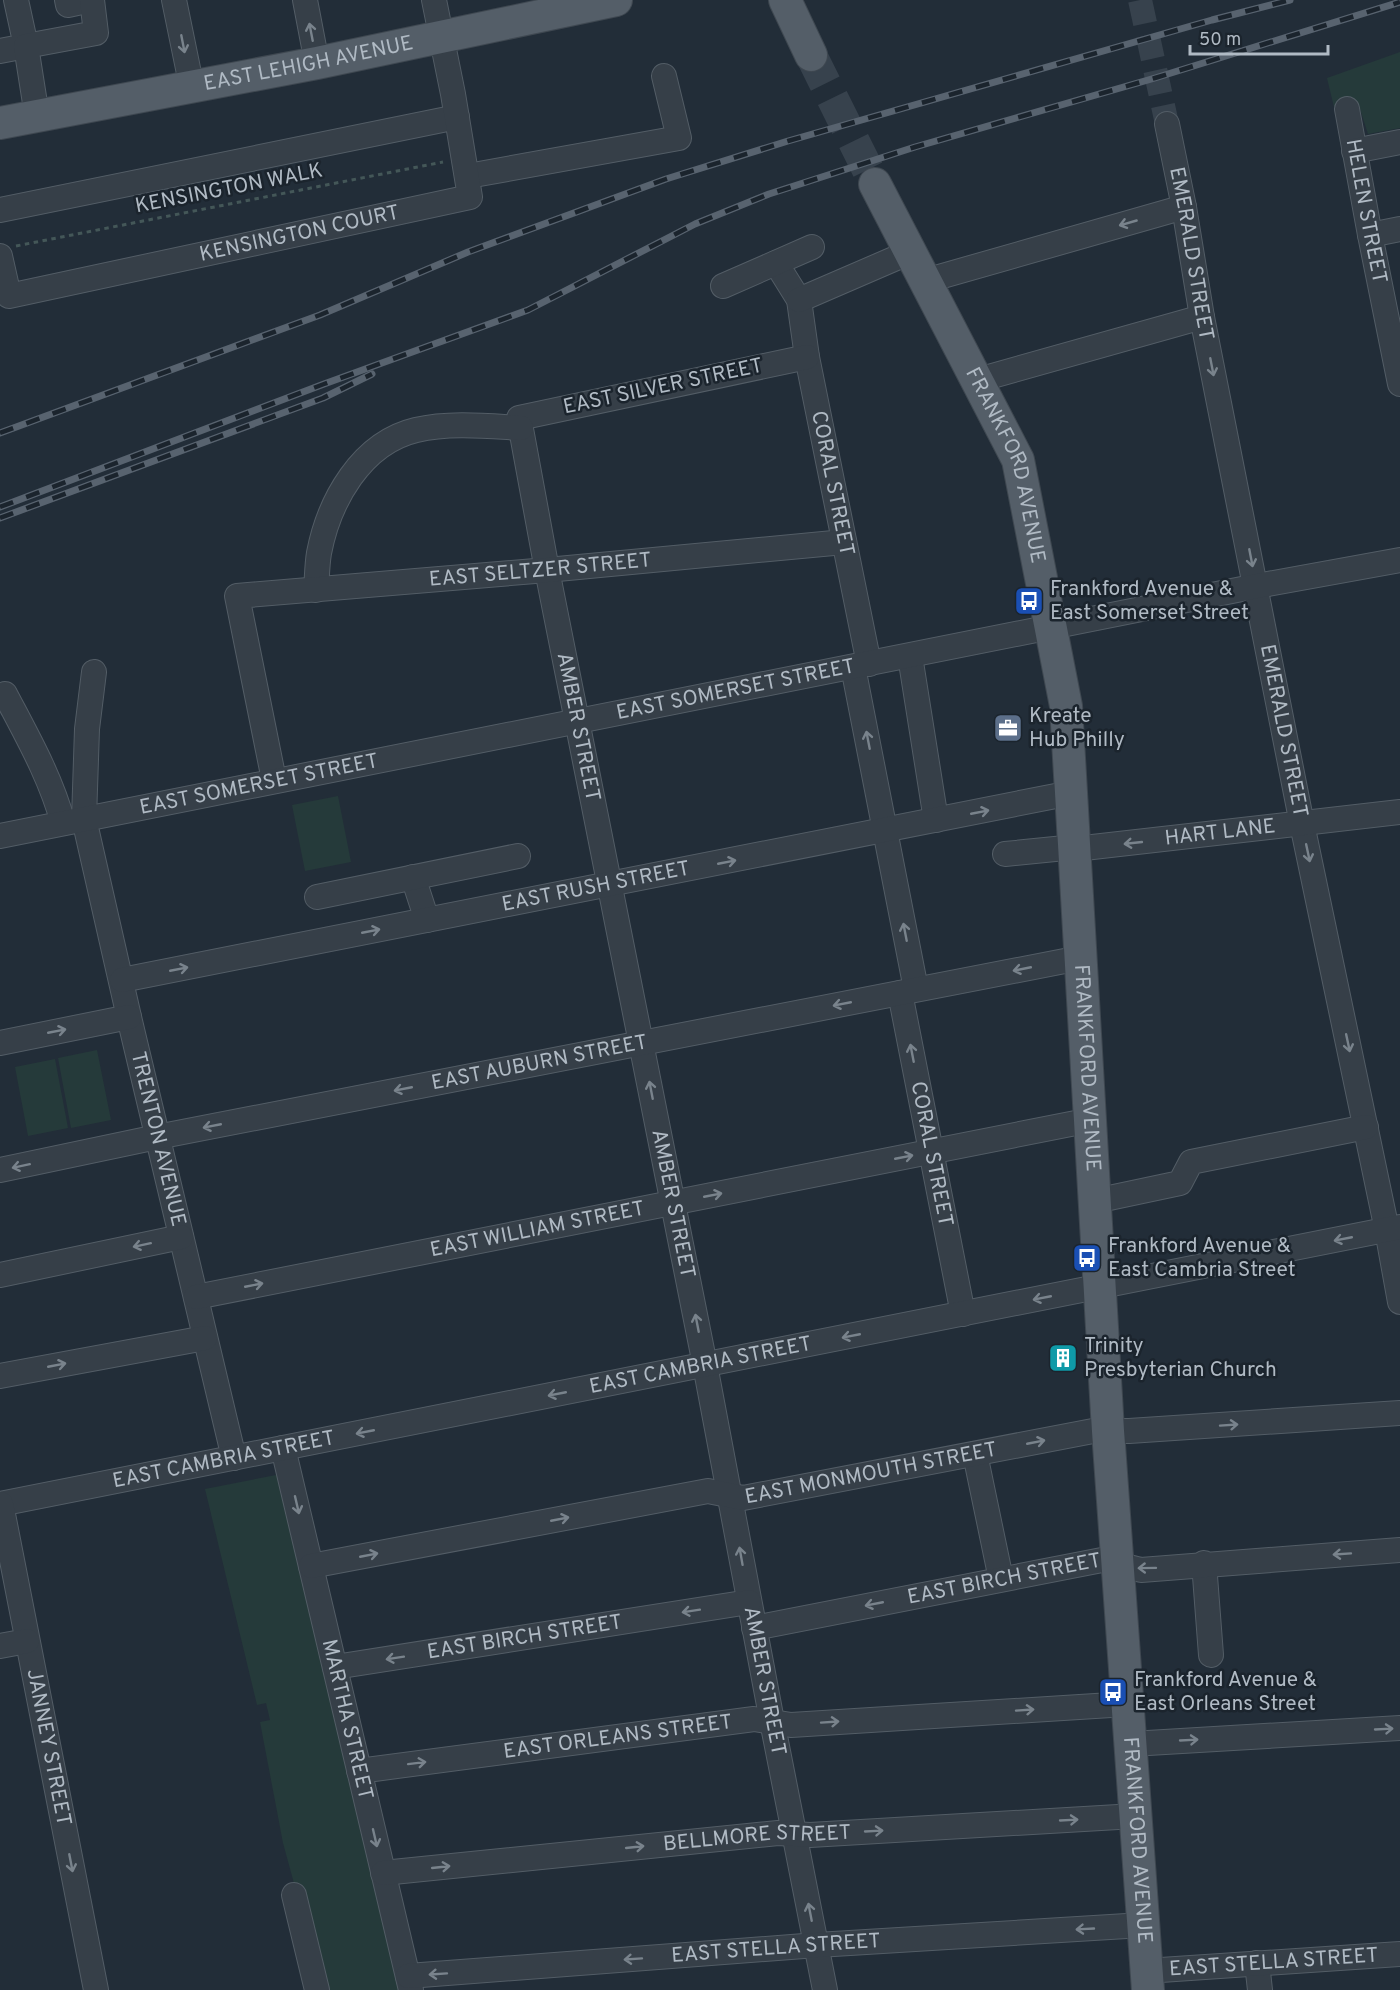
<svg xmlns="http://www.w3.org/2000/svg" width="1400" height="1990" viewBox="0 0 1400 1990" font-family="Overpass,sans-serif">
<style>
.green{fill:#253a3a}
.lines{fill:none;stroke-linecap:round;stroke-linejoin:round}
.minor-tunnel{stroke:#37424d;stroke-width:24;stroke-dasharray:24 12;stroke-linecap:butt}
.major-tunnel{stroke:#37424d;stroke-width:32;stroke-dasharray:32 16;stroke-linecap:butt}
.minor-casing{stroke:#535d66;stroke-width:26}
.major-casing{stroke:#3f4851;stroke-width:34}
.path{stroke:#445758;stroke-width:3;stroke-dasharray:4.5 4.5;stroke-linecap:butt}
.minor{stroke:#363f48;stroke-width:24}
.major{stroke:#545e68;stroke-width:32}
.rail-casing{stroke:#58636f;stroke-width:7}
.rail{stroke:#1b242d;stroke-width:4.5;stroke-dasharray:14;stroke-linecap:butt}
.oneway{stroke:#79838c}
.labels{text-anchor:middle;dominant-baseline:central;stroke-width:5;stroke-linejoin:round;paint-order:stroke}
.street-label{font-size:21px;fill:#b0bac4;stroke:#1b242d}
.poi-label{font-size:21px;fill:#b0bac4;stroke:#1b242d;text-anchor:start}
</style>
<rect width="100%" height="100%" fill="#222d38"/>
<g class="green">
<path d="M1400,52V128L1368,134L1358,103L1334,107L1327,78Z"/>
<path d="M338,796L351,862L305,871L292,805Z"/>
<path d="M97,1050L111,1120L71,1128L58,1058Z"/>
<path d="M55,1059L68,1128L28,1136L15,1067Z"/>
<path d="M276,1475L286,1485L399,1990H323L283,1843L260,1722L270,1720L266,1703L257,1705L205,1489Z"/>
</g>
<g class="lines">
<path class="minor-tunnel" d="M1140,0L1167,124"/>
<path class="major-tunnel" d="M811,55L875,184"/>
<g class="minor-casing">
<g id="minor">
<path d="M67,0L68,5L91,0"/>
<path d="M174,0L192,88"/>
<path d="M305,0L317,63"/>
<path d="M0,51L26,46L16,0"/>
<path id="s1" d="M1347,109L1370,235L1400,384"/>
<path d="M37,116L26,46L96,33L92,0"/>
<path id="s2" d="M1167,124L1184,207L1202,317L1302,824L1387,1230L1400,1302"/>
<path d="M1354,151L1400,142"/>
<path d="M468,176L679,138L664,76"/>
<path d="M0,210L457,117"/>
<path d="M1370,235L1400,229"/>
<path id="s3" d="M0,256L9,296L470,197L453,94L434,0"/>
<path id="s4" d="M776,263L799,300L807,357L869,664"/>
<path d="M925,281L1184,207"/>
<path d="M723,286L812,247"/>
<path d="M799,300L910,252"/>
<path id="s5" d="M807,357L519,418L547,570L705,1365L772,1721L825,1990"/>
<path d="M978,380L1202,317"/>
<path d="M316,590C317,578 317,565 319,553C329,501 361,443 416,430C450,422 487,426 521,428"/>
<path d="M910,656L936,820"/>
<path d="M853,667L916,989"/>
<path id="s6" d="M94,672L87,729L84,819L129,1017L234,1458"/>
<path d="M5,694C27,736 51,778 63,823"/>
<path id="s7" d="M274,780L237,596L547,570L844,542"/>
<path id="s8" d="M0,836L1257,586L1400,560"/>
<path id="s9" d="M1075,849L1400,812"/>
<path d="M1005,854L1075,847"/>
<path d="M413,877L427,920"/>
<path d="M317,897L518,856"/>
<path id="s10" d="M122,980L1071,793"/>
<path id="s11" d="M900,993L963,1314"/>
<path d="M0,1043L129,1017"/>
<path id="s12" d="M0,1170L157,1137L1080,958"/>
<path d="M1095,1201L1180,1183L1191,1162L1366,1127"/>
<path d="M0,1275L181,1237"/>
<path id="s13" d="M196,1297L1091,1120"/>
<path d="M0,1376L205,1338"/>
<path id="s14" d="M283,1448L411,1990"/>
<path d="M975,1454L1001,1579"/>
<path id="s15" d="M0,1504L1400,1227"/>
<path id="s16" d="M1,1504L96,1990"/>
<path d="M1204,1563L1211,1655"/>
<path id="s17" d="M311,1566L708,1491L743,1498L1093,1431H1129L1400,1413"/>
<path id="s18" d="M754,1628L1102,1560L1141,1570L1400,1550"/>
<path d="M0,1646L27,1641"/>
<path id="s19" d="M335,1667L749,1602"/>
<path d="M1131,1744L1400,1728"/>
<path id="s20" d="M359,1771L754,1719L791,1725L1127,1704"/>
<path id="s21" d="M383,1873L778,1833L810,1835L1135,1816"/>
<path d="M294,1895L317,1990"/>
<path d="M1257,1963L1260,1990"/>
<path id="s22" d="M1146,1971L1400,1954"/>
<path id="s23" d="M408,1976L817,1945L1143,1925"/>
</g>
</g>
<g class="major-casing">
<g id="major">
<path d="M785,0L811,55"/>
<path id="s24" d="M0,123L317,63L616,0"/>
<path id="s25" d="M875,184L1018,460L1066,706L1108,1431L1148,1990"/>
</g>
</g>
<path class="path" d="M16,246L443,162"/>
<use href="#minor" class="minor"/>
<use href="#major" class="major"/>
<g class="rail-casing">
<g id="rail">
<path d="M0,433L320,315L468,252L666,179L788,141L1212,20L1290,0"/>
<path d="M0,507L324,384L528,310L695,224L769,194L915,147L1155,78L1400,2"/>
<path d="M0,518L323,398L372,374"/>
</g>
</g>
<use href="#rail" class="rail"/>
</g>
<defs><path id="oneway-shaft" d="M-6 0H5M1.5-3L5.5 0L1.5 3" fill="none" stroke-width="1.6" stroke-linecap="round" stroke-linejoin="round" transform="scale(1.5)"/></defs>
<g class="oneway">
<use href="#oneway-shaft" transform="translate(311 32) rotate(-101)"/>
<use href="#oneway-shaft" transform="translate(183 44) rotate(79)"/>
<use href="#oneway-shaft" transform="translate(1128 223) rotate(164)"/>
<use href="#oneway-shaft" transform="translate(1212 367) rotate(79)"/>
<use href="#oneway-shaft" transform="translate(1251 558) rotate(79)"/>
<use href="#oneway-shaft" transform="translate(868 740) rotate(-101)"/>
<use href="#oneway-shaft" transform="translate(980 812) rotate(-11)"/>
<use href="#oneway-shaft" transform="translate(1133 843) rotate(174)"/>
<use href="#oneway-shaft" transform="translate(1308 853) rotate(78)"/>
<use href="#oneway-shaft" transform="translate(727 862) rotate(-11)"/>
<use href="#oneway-shaft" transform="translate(371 931) rotate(-11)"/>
<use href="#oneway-shaft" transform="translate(905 932) rotate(-101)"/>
<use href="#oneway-shaft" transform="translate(179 969) rotate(-11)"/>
<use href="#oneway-shaft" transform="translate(1022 969) rotate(169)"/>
<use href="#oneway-shaft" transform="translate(842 1004) rotate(169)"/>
<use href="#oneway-shaft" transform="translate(57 1031) rotate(-11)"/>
<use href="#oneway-shaft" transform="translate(1348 1043) rotate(78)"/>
<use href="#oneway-shaft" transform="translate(912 1053) rotate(-101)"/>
<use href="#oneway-shaft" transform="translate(403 1089) rotate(169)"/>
<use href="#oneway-shaft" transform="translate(651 1090) rotate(-101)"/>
<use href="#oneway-shaft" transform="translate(212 1126) rotate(169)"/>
<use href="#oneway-shaft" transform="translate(904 1157) rotate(-11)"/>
<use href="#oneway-shaft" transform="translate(21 1166) rotate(168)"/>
<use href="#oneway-shaft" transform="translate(713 1195) rotate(-11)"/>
<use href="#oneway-shaft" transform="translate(1343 1239) rotate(169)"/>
<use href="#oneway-shaft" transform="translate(142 1245) rotate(168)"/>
<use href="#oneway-shaft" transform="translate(254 1285) rotate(-11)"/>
<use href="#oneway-shaft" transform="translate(1042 1298) rotate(169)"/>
<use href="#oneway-shaft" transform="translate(697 1323) rotate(-101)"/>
<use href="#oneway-shaft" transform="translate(851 1336) rotate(169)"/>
<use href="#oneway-shaft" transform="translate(57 1365) rotate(-11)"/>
<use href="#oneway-shaft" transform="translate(557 1394) rotate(169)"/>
<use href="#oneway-shaft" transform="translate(1229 1425) rotate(-4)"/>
<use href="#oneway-shaft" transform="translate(365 1432) rotate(169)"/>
<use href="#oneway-shaft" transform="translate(1036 1442) rotate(-11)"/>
<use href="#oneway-shaft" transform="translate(297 1505) rotate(77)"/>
<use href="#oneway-shaft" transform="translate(560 1519) rotate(-11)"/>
<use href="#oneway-shaft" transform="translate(1342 1554) rotate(176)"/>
<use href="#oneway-shaft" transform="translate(369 1555) rotate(-11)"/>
<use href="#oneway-shaft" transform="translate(741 1556) rotate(-100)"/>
<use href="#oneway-shaft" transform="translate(1147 1568) rotate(179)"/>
<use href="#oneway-shaft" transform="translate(874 1604) rotate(169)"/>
<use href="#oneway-shaft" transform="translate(691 1611) rotate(171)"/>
<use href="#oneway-shaft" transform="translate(395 1658) rotate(171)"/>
<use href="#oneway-shaft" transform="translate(1025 1710) rotate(-4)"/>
<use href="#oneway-shaft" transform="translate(830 1722) rotate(-4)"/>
<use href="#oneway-shaft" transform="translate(1384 1729) rotate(-3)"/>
<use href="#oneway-shaft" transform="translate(1189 1740) rotate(-3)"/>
<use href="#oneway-shaft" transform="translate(417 1763) rotate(-7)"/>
<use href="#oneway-shaft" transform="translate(1069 1820) rotate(-3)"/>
<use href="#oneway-shaft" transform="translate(874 1831) rotate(-3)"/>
<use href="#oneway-shaft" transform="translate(375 1838) rotate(77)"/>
<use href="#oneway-shaft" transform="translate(635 1847) rotate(-6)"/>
<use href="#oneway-shaft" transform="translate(71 1863) rotate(79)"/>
<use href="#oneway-shaft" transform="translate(441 1867) rotate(-6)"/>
<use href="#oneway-shaft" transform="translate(810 1912) rotate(-101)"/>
<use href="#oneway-shaft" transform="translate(1085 1929) rotate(177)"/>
<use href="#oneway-shaft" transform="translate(633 1959) rotate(176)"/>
<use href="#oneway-shaft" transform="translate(438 1974) rotate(176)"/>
</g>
<defs>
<g id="bus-square" transform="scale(1.5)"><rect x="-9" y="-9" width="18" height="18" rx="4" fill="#1a4fb4" stroke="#1b242d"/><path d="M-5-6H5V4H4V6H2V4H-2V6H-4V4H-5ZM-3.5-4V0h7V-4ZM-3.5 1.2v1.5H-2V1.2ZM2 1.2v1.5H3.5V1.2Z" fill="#fff"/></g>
<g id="office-square" transform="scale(1.5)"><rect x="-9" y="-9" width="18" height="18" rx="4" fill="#5c6f8a" stroke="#1b242d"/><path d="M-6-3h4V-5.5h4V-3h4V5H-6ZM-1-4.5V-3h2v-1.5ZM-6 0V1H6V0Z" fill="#fff"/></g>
<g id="building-square" transform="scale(1.5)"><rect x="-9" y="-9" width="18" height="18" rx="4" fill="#0f9aa8" stroke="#1b242d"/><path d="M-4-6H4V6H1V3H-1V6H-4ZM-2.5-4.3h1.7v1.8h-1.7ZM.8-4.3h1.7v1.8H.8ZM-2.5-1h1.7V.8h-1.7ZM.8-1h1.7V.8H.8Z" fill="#fff"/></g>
</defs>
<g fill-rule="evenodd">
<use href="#bus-square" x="1029" y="601"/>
<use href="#office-square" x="1008" y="728"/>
<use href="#bus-square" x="1087" y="1258"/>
<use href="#building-square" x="1063" y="1358"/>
<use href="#bus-square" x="1113" y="1692"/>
</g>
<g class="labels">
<g class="street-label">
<text stroke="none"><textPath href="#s24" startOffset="314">EAST LEHIGH AVENUE</textPath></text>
<text transform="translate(229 189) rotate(-11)">KENSINGTON WALK</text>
<text stroke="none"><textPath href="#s1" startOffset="104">HELEN STREET</textPath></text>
<text stroke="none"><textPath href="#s3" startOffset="338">KENSINGTON COURT</textPath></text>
<text stroke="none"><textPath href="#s2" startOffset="132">EMERALD STREET</textPath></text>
<text transform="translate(663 387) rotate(-12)">EAST SILVER STREET</text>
<text stroke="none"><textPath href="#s25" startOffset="312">FRANKFORD AVENUE</textPath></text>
<text stroke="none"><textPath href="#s4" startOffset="230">CORAL STREET</textPath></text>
<text stroke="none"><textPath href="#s7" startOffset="492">EAST SELTZER STREET</textPath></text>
<text stroke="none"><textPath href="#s8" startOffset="750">EAST SOMERSET STREET</textPath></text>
<text stroke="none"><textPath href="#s5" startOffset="609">AMBER STREET</textPath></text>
<text stroke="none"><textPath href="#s2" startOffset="618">EMERALD STREET</textPath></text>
<text stroke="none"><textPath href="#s8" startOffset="264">EAST SOMERSET STREET</textPath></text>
<text stroke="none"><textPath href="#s9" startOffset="146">HART LANE</textPath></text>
<text stroke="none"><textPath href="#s10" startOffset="483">EAST RUSH STREET</textPath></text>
<text stroke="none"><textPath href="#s12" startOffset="550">EAST AUBURN STREET</textPath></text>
<text stroke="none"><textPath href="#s25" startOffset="924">FRANKFORD AVENUE</textPath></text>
<text stroke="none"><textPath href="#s6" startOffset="476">TRENTON AVENUE</textPath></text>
<text stroke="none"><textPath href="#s11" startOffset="164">CORAL STREET</textPath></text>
<text stroke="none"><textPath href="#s5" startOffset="1095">AMBER STREET</textPath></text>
<text stroke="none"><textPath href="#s13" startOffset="348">EAST WILLIAM STREET</textPath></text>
<text stroke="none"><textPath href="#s15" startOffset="714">EAST CAMBRIA STREET</textPath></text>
<text stroke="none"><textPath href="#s15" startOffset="228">EAST CAMBRIA STREET</textPath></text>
<text stroke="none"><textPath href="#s17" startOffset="570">EAST MONMOUTH STREET</textPath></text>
<text stroke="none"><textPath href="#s18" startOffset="255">EAST BIRCH STREET</textPath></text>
<text stroke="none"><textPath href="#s19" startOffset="192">EAST BIRCH STREET</textPath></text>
<text stroke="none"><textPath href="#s5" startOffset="1581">AMBER STREET</textPath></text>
<text stroke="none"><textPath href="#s14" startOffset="279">MARTHA STREET</textPath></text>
<text stroke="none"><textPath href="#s20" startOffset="261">EAST ORLEANS STREET</textPath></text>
<text stroke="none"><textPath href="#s16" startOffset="248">JANNEY STREET</textPath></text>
<text stroke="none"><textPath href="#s21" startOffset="376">BELLMORE STREET</textPath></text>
<text stroke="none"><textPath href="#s25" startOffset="1698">FRANKFORD AVENUE</textPath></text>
<text stroke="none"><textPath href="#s23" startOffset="369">EAST STELLA STREET</textPath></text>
<text stroke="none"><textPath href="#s22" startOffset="128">EAST STELLA STREET</textPath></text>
</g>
<g class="poi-label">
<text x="1050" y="589">Frankford Avenue &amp;<tspan x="1050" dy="24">East Somerset Street</tspan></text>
<text x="1029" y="716">Kreate<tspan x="1029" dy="24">Hub Philly</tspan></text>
<text x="1108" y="1246">Frankford Avenue &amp;<tspan x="1108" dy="24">East Cambria Street</tspan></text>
<text x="1084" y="1346">Trinity<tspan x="1084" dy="24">Presbyterian Church</tspan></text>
<text x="1134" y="1680">Frankford Avenue &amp;<tspan x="1134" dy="24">East Orleans Street</tspan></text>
</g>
</g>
<path d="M1190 45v9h138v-9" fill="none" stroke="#b0bac4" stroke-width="3"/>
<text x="1199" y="45" font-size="18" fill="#b0bac4" stroke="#1b242d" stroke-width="4.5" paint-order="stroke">50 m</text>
</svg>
